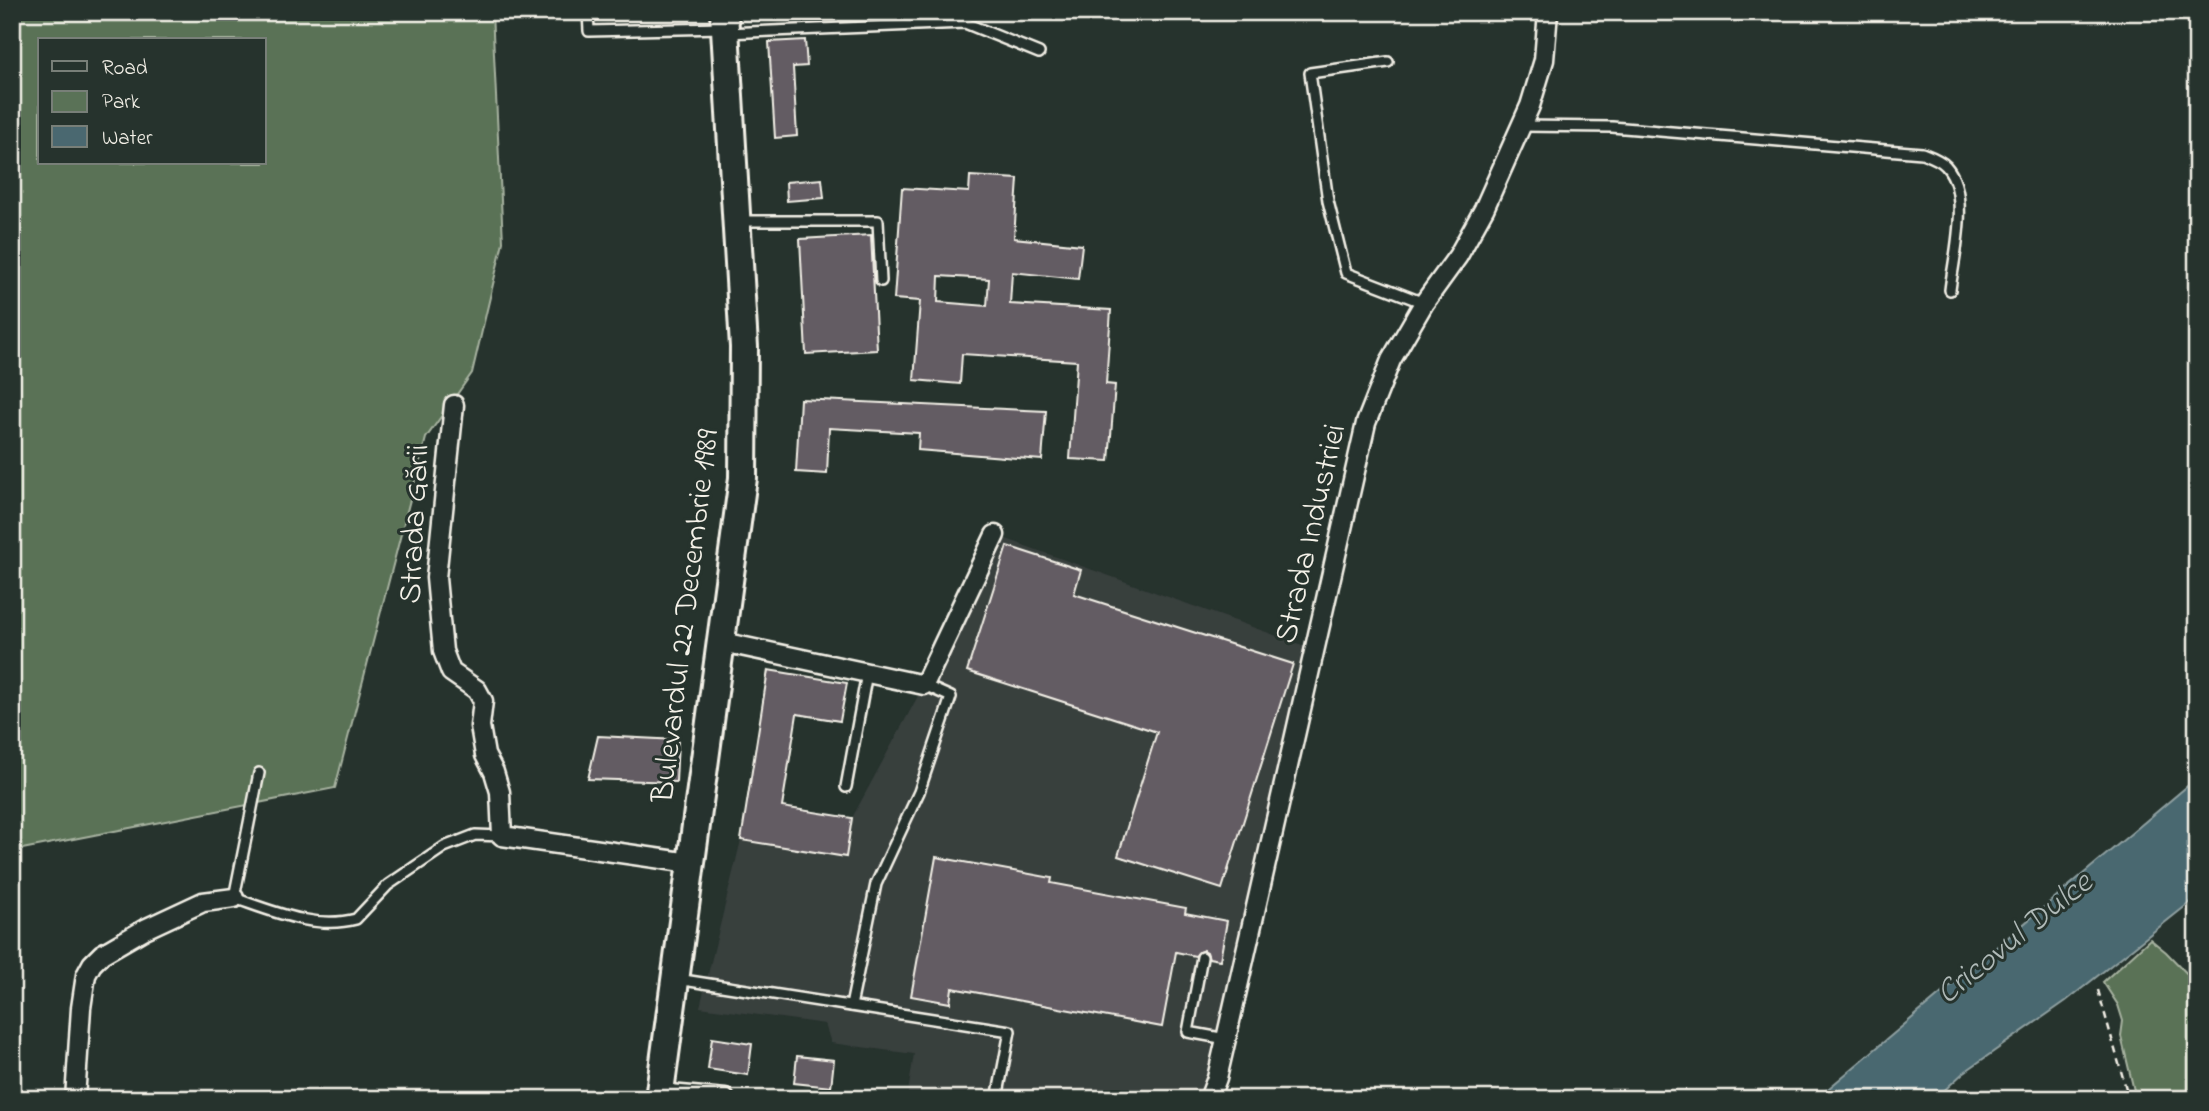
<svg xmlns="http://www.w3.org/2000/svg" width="2209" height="1111" viewBox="0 0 2209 1111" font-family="'Indie Flower',sans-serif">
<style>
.built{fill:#393f3e}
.green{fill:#5a7257;stroke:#a7b2a0;stroke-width:2;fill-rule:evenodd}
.water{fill:#4a6870;stroke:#8e9fa0;stroke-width:2}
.building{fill:#645c64;stroke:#f4f1e8;stroke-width:2;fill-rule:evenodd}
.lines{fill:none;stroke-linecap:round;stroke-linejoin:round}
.service-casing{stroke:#f4f1e8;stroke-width:14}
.minor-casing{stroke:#f4f1e8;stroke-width:23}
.secondary-casing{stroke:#f4f1e8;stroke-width:32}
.path{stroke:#f4f1e8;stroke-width:2.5;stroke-dasharray:7 5;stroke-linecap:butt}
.service{stroke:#26332d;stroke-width:9}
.minor{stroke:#26332d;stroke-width:18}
.secondary{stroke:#26332d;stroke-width:26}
.labels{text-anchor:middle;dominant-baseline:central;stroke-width:6;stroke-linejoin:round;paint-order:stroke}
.street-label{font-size:32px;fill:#f4f1e8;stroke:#26332d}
.water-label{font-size:33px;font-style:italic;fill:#b0bab8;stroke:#26332d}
</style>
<rect width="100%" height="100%" fill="#26332d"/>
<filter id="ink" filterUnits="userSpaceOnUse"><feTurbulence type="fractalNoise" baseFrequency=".0143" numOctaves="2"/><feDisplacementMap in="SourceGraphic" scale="14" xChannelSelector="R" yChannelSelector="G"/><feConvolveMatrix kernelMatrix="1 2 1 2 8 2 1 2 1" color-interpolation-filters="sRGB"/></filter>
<g filter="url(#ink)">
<path class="built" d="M995,535L1316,650L1209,1099H907L914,1054L831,1043L825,1024L700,1007L741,840L846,857L852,818L924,685Z"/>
<g class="green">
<path d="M12,12H492L503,242L472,373L426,438L335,788L12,851ZM40,40H264V163H40Z"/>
<path d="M2150,939L2166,952L2197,984V1099H2136L2121,1036L2123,1021L2118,1005L2103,982Z"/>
</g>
<path class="water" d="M2197,778V897L2066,1001L1963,1073L1935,1099H1816Z"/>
<g class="building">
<path d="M805,40L807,66L793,67L797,136L775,138L769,42Z"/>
<path d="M970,176L1018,179L1014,238L1082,245L1078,279L1012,272L1010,304L1111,310L1106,384L1115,385L1109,461L1070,459L1077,361L962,354L960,384L914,380L920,301L894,299L902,188L969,192ZM939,276L989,279L987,306L938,302Z"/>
<path d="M822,179L824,198L787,201L786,182Z"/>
<path d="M871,235L877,350L806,354L800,239Z"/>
<path d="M800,399L1046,411L1042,460L918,450L919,433L829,428L827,474L796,472Z"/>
<path d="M1007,546L1081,570L1074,594L1293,664L1222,889L1118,856L1157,732L967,671Z"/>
<path d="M768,670L847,683L840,721L797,714L782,807L852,818L846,857L741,840Z"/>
<path d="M598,736L678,740L676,782L588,779Z"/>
<path d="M936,857L1052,878L1051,883L1186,908L1185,913L1227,921L1220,960L1209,958L1207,952L1203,950L1195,956L1176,952L1162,1027L952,988L950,1003L911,996Z"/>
<path d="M712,1038L752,1044L748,1075L708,1069Z"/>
<path d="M797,1056L834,1060L831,1087L794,1083Z"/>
</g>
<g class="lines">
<g class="service-casing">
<g id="service">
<path d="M588,12L589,31L723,28"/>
<path d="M727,33L965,23L1039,53"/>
<path d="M1388,62L1310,73L1328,201L1346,273L1424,303"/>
<path d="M1521,126L1612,127L1922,153C1930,156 1941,160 1946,166C1971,194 1954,255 1950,290"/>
<path d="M738,221H878L881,281"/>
<path d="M259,773L234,898C272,911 315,930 356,919L388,885L444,847L475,835L502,836"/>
<path d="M846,787L867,673"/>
<path d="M1202,957L1188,1032L1226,1039"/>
<path d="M677,979L1010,1031L997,1099"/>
<path d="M851,1006L876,884L919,792L951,697L924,685"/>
</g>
</g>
<g class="minor-casing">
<g id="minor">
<path d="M454,405L436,578L443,651L451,672L477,690L483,701L480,726L485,755L494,772L500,792L502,836L690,863"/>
<path d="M722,642L924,685L995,535"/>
<path d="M659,1093L725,1099"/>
<path d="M75,1099L81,1008L86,975L92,964L102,954L145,929L203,902L234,898"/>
<path d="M1209,1099L1217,1078L1226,1039L1366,423L1391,360L1424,303L1458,256L1484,209L1530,106L1544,60L1548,12"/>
</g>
</g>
<g class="secondary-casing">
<path id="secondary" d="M659,1099L743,478L744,347L724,12"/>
</g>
<path class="path" d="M2098,990L2129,1099"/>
<use href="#service" class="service"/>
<use href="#minor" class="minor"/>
<use href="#secondary" class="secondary"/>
</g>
</g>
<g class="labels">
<g class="street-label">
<text transform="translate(416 524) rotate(-87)">Strada Gării</text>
<text transform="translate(1312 534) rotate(-77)">Strada Industriei</text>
<text transform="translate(687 616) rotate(-83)">Bulevardul 22 Decembrie 1989</text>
</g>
<g class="water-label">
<text transform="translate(2015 939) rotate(-39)">Cricovul Dulce</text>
</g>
</g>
<rect width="2209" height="1111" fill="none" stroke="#26332d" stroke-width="42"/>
<rect x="21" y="21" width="2167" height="1069" fill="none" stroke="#f4f1e8" stroke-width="2.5" filter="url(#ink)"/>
<rect x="38" y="38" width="228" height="126" fill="#26332d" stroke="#787f78" stroke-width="2"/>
<rect x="52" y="61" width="35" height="10" fill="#26332d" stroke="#787f78" stroke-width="2"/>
<text x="102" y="74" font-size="21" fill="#f4f1e8">Road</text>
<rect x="52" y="91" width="35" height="21" fill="#5a7257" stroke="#787f78" stroke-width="2"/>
<text x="102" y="108" font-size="21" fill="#f4f1e8">Park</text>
<rect x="52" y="126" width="35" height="21" fill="#4a6870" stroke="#787f78" stroke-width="2"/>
<text x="102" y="144" font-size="21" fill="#f4f1e8">Water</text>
</svg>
